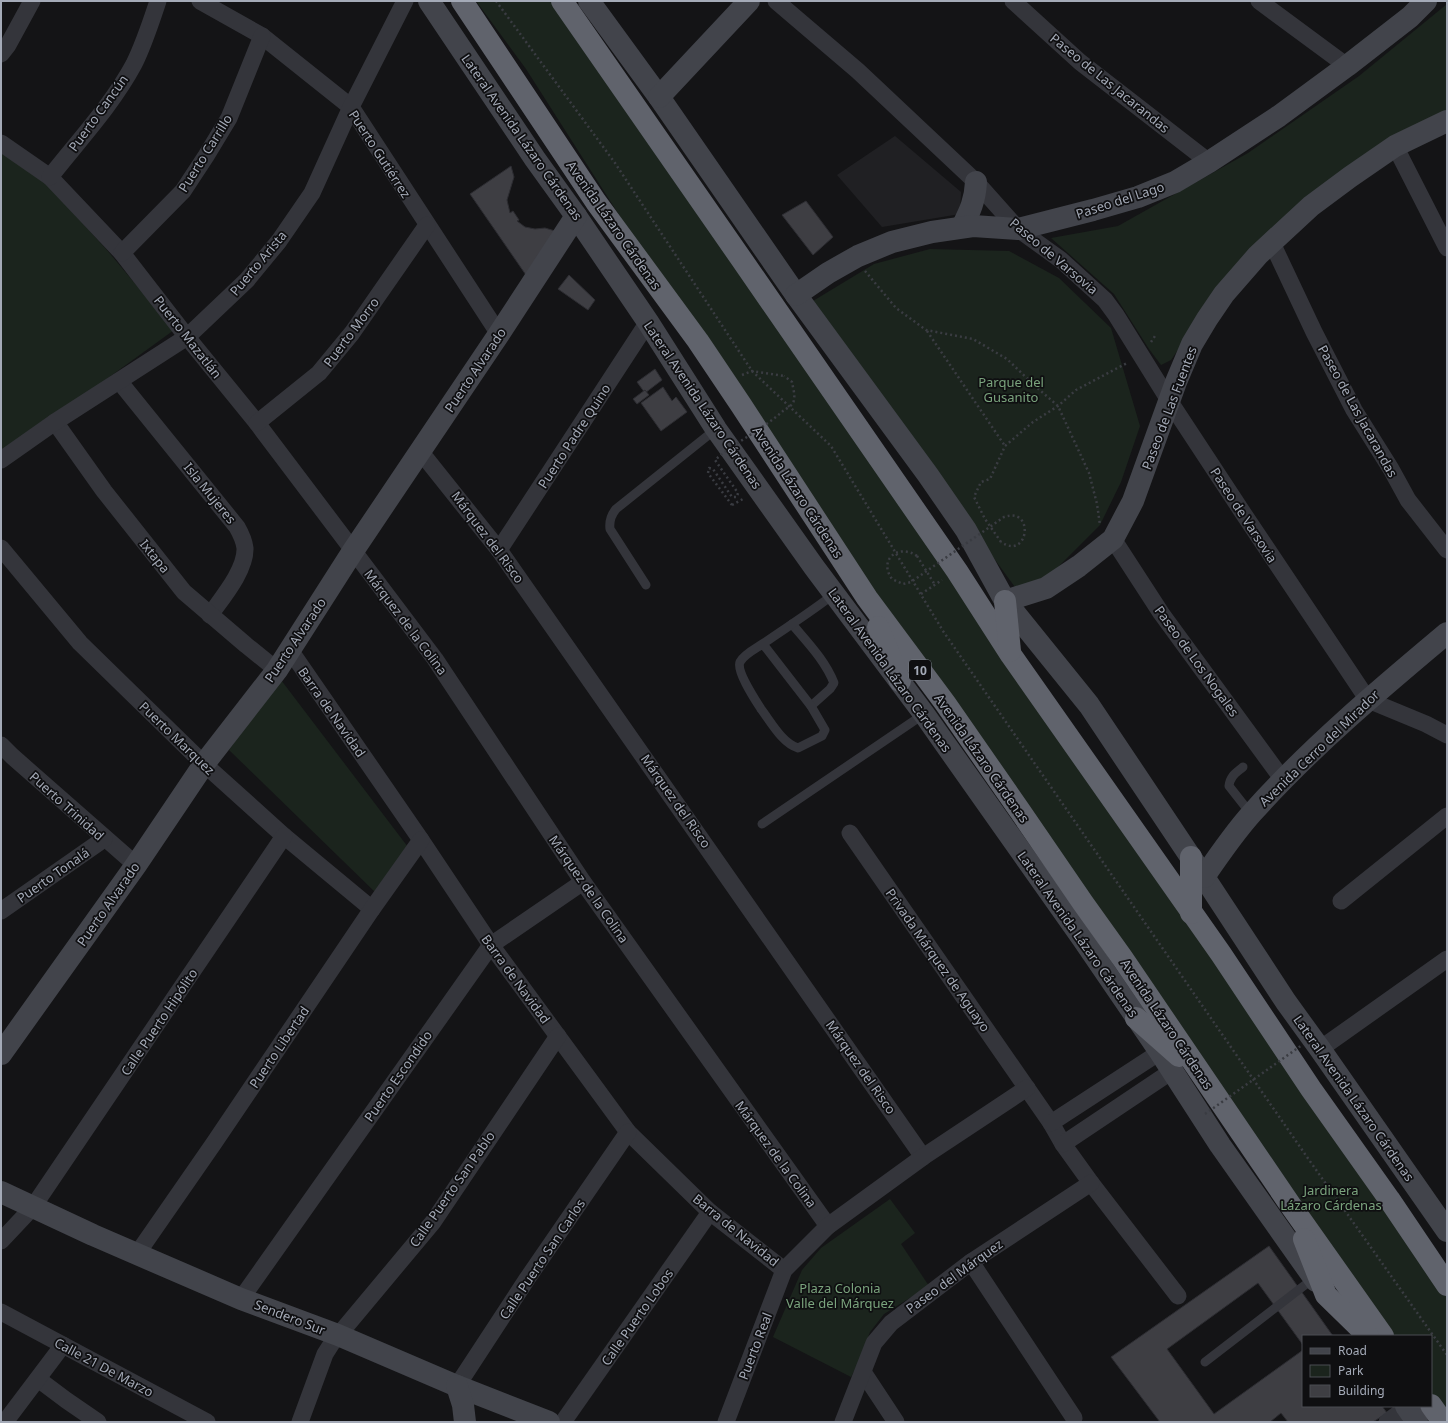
<svg xmlns="http://www.w3.org/2000/svg" width="1448" height="1423" viewBox="0 0 1448 1423" font-family="'Noto Sans',sans-serif">
<style>
.built{fill:#202023}
.green{fill:#1b241d}
.building{fill:#3e3e43;stroke:#2d2d32}
.lines{fill:none;stroke-linecap:round;stroke-linejoin:round}
.path{stroke:#3a3c42;stroke-width:2.5;stroke-dasharray:2 3;stroke-linecap:butt}
.lane{stroke:#34353b;stroke-width:9}
.street{stroke:#34353b;stroke-width:17}
.secondary{stroke:#42444b;stroke-width:22}
.highway{stroke:#60636c;stroke-width:22}
.path-bridge{stroke:#3a3c42;stroke-width:2.5;stroke-dasharray:2 3;stroke-linecap:butt}
.labels{text-anchor:middle;dominant-baseline:central;stroke-width:3.5;stroke-linejoin:round;paint-order:stroke}
.shield{fill:#0f0f11;stroke:#777c85;stroke-width:1}
.shield-label{font-size:12px;font-weight:bold;fill:#a4aab7}
.street-label{font-size:13px;fill:#a4aab7;stroke:#0f0f11}
.park-label{font-size:13px;fill:#7aa37d;stroke:#0f0f11}
</style>
<rect width="100%" height="100%" fill="#141416"/>
<path class="built" d="M895,136L961,192L960,214L882,227L837,175Z"/>
<g class="green">
<path d="M476,1H559L1447,1293V1422L1431,1401V1336H1383L674,301L526,69Z"/>
<path d="M1447,4V113L1442,115L1217,294L1171,360L1161,365L1149,349L1114,294L1051,238L1118,226L1248,153L1359,76Z"/>
<path d="M1,149L33,169L106,249L174,330L57,415L1,451Z"/>
<path d="M930,249L1009,251L1059,278L1111,328L1140,426L1121,482L1100,525L1042,583L1020,594L808,304L874,264Z"/>
<path d="M278,676L411,851L377,894L229,750Z"/>
<path d="M890,1199L915,1233L901,1244L929,1286L884,1314L870,1332L858,1363L851,1377L773,1337L802,1270L821,1248Z"/>
</g>
<g class="building">
<path d="M511,166L514,177L507,200L510,213L513,211L519,220L517,221L525,227L535,229L545,228L555,231L526,275L470,194Z"/>
<path d="M806,201L833,237L813,255L782,215Z"/>
<path d="M569,275L595,300L588,310L558,289Z"/>
<path d="M655,369L662,380L645,393L637,382Z"/>
<path d="M663,387L672,401L676,397L687,412L661,431L641,403Z"/>
<path d="M645,390L649,395L637,404L633,399Z"/>
<path d="M1269,1246L1333,1336H1303V1345L1258,1283L1167,1349L1214,1414L1303,1350V1406H1382L1387,1413L1373,1422H1288L1281,1413L1270,1422H1160L1111,1357Z"/>
</g>
<g class="lines">
<g class="path">
<path d="M496,1L615,163L752,371L831,446L943,631L1307,1157L1447,1355"/>
<path d="M865,271L896,308L926,330L973,339L1007,359L1034,385L1058,406L1089,473L1097,504L1100,525"/>
<path d="M927,331L1005,446"/>
<path d="M1151,342L1155,336"/>
<path d="M742,375L752,371L784,376"/>
<path d="M732,505L743,499"/>
<path d="M1001,542L985,519L974,497L981,482L990,479L1005,446L1033,422L1058,406L1076,390L1127,363"/>
<path d="M917,556L935,585"/>
<path d="M921,594L942,580"/>
</g>
<g class="lane">
<path d="M646,585L610,529C609,521 611,515 616,509L716,429"/>
<path d="M792,624C807,642 825,660 834,683L830,689L811,706"/>
<path d="M763,644L811,706L825,730L822,736L798,748C782,743 771,722 761,709C756,701 736,671 740,662C744,654 757,648 764,643C787,627 811,612 834,594"/>
<path d="M1243,767C1236,773 1230,776 1229,786L1251,814"/>
<path d="M762,824L924,714"/>
<path d="M1205,1362L1314,1278"/>
</g>
<g class="street">
<path d="M200,1L262,36L351,107L499,334"/>
<path d="M776,1L858,71L976,182L1018,229L1061,260L1105,300L1116,315L1170,402L1241,510L1368,700L1426,724L1447,735"/>
<path d="M1013,1L1080,62L1209,162"/>
<path d="M1259,1L1347,66"/>
<path d="M1,54L8,45L32,1"/>
<path d="M1,143L50,177L122,253L187,337L257,423L435,659L583,882L828,1226"/>
<path d="M1395,146L1447,248"/>
<path d="M50,177C79,140 112,105 134,64C144,44 151,22 158,1"/>
<path d="M1272,243L1314,332L1354,410L1391,469L1408,500L1447,550"/>
<path d="M122,253L183,191L206,156L229,118L262,36"/>
<path d="M119,381L237,527C241,534 244,540 245,548C246,570 222,598 210,615"/>
<path d="M55,422L104,491L184,592L246,645L277,670"/>
<path d="M257,423L319,373L352,333L427,225"/>
<path d="M420,451L499,550L923,1157"/>
<path d="M1,460L55,422L187,337L247,280L279,241L312,193L351,107L405,1"/>
<path d="M1113,539L1161,613L1283,780"/>
<path d="M1,548L80,643L204,764L284,836L372,909"/>
<path d="M499,550L648,322"/>
<path d="M290,650L421,840L491,945L628,1132L710,1212L784,1270"/>
<path d="M1,745L12,756L136,865"/>
<path d="M850,833L1051,1123L1063,1144L1091,1183L1178,1296"/>
<path d="M1341,901L1447,816"/>
<path d="M1,911L104,839"/>
<path d="M1320,1049L1447,959"/>
<path d="M1051,1123L1160,1052"/>
<path d="M1063,1144L1172,1071"/>
<path d="M1,1241L33,1207L284,836"/>
<path d="M137,1254L214,1143L372,909L421,840"/>
<path d="M971,1262L1074,1418"/>
<path d="M241,1299L491,945L583,882"/>
<path d="M1,1312L207,1422"/>
<path d="M863,1372L896,1422"/>
<path d="M38,1379L66,1400L98,1422"/>
<path d="M457,1386L527,1279L628,1132"/>
<path d="M5,1422L63,1345"/>
<path d="M300,1422L325,1354L332,1343L433,1222L558,1036"/>
<path d="M563,1422L710,1212"/>
<path d="M726,1422L784,1270L828,1226L923,1157L1027,1088"/>
<path d="M843,1422L874,1343L891,1323L971,1262L1091,1183"/>
<path d="M1387,1422L1407,1407"/>
</g>
<g class="secondary">
<path d="M429,1L535,159L576,216L648,322L716,429L814,567L924,714L1082,938L1160,1052L1220,1145L1316,1281"/>
<path d="M589,1L659,97L796,295L928,475L966,530L1005,601L1089,705L1204,877L1286,1002L1320,1049L1447,1231"/>
<path d="M659,97L749,1"/>
<path d="M962,227C970,211 975,201 976,182"/>
<path d="M796,295L828,273L858,256L892,242L932,232L973,226L1018,229L1093,210L1138,197L1175,182L1209,162L1279,116L1347,66L1410,17L1426,1"/>
<path d="M1005,601L1046,588L1079,566L1113,539L1133,501L1176,382L1192,344L1207,319L1224,294L1258,255L1311,206L1350,177L1395,146L1447,121"/>
<path d="M1204,877C1219,855 1234,833 1252,813C1311,747 1379,690 1447,633"/>
<path d="M1,1054L136,865L204,764L277,670L353,551L499,334L576,216"/>
<path d="M1,1192L93,1235L241,1299L338,1335L457,1386L549,1422"/>
<path d="M457,1386L463,1405L465,1422"/>
<path d="M1406,1406L1417,1422"/>
</g>
<g class="highway">
<path d="M462,1L596,202L698,341L741,405L867,598L945,703L1020,811L1083,903L1123,959L1291,1206L1383,1336"/>
<path d="M562,1L742,260L957,571L1011,655L1221,954L1311,1089L1389,1199L1447,1285"/>
<path d="M1005,601L1010,651"/>
<path d="M878,627L900,681"/>
<path d="M1191,857V913"/>
<path d="M1136,1018L1179,1056"/>
<path d="M1304,1239L1326,1295L1368,1336"/>
<path d="M1431,1405L1443,1422"/>
</g>
<g class="path-bridge">
<path d="M732,505L708,473L709,468L713,469L732,497H737L738,493L715,460C735,442 762,430 783,411C786,409 791,406 793,403C796,397 793,388 792,382L784,376"/>
<path d="M917,556C898,543 878,560 892,579L903,584L911,582L1004,517C1035,506 1029,561 1001,542"/>
<path d="M1205,1114L1302,1045"/>
</g>
</g>
<g class="labels">
<rect class="shield" x="909" y="660" width="22" height="20" rx="3"/>
<g class="shield-label">
<text x="920" y="670">10</text>
</g>
<g class="street-label">
<text transform="translate(1110 83) rotate(39)">Paseo de Las Jacarandas</text>
<text transform="translate(98 113) rotate(-54)">Puerto Cancún</text>
<text transform="translate(522 137) rotate(55)">Lateral Avenida Lázaro Cárdenas</text>
<text transform="translate(205 153) rotate(-58)">Puerto Carrillo</text>
<text transform="translate(380 154) rotate(57)">Puerto Gutiérrez</text>
<text transform="translate(1120 200) rotate(-18)">Paseo del Lago</text>
<text transform="translate(614 225) rotate(55)">Avenida Lázaro Cárdenas</text>
<text transform="translate(1054 256) rotate(40)">Paseo de Varsovia</text>
<text transform="translate(258 263) rotate(-50)">Puerto Arista</text>
<text transform="translate(351 332) rotate(-53)">Puerto Morro</text>
<text transform="translate(188 337) rotate(52)">Puerto Mazatlán</text>
<text transform="translate(475 370) rotate(-56)">Puerto Alvarado</text>
<text transform="translate(703 405) rotate(56)">Lateral Avenida Lázaro Cárdenas</text>
<text transform="translate(1169 408) rotate(-69)">Paseo de Las Fuentes</text>
<text transform="translate(1358 411) rotate(61)">Paseo de Las Jacarandas</text>
<text transform="translate(574 436) rotate(-57)">Puerto Padre Quino</text>
<text transform="translate(798 492) rotate(57)">Avenida Lázaro Cárdenas</text>
<text transform="translate(210 493) rotate(51)">Isla Mujeres</text>
<text transform="translate(1244 515) rotate(57)">Paseo de Varsovia</text>
<text transform="translate(488 537) rotate(53)">Márquez del Risco</text>
<text transform="translate(155 556) rotate(51)">Ixtapa</text>
<text transform="translate(406 622) rotate(53)">Márquez de la Colina</text>
<text transform="translate(295 640) rotate(-56)">Puerto Alvarado</text>
<text transform="translate(1197 661) rotate(54)">Paseo de Los Nogales</text>
<text transform="translate(890 670) rotate(54)">Lateral Avenida Lázaro Cárdenas</text>
<text transform="translate(332 712) rotate(55)">Barra de Navidad</text>
<text transform="translate(177 738) rotate(44)">Puerto Marquez</text>
<text transform="translate(1319 748) rotate(-44)">Avenida Cerro del Mirador</text>
<text transform="translate(982 758) rotate(55)">Avenida Lázaro Cárdenas</text>
<text transform="translate(676 801) rotate(55)">Márquez del Risco</text>
<text transform="translate(67 806) rotate(42)">Puerto Trinidad</text>
<text transform="translate(53 875) rotate(-35)">Puerto Tonalá</text>
<text transform="translate(589 889) rotate(55)">Márquez de la Colina</text>
<text transform="translate(108 904) rotate(-55)">Puerto Alvarado</text>
<text transform="translate(1078 934) rotate(55)">Lateral Avenida Lázaro Cárdenas</text>
<text transform="translate(938 960) rotate(55)">Privada Márquez de Aguayo</text>
<text transform="translate(516 979) rotate(54)">Barra de Navidad</text>
<text transform="translate(159 1022) rotate(-56)">Calle Puerto Hipólito</text>
<text transform="translate(1167 1024) rotate(56)">Avenida Lázaro Cárdenas</text>
<text transform="translate(279 1047) rotate(-56)">Puerto Libertad</text>
<text transform="translate(861 1067) rotate(55)">Márquez del Risco</text>
<text transform="translate(398 1076) rotate(-55)">Puerto Escondido</text>
<text transform="translate(1354 1098) rotate(55)">Lateral Avenida Lázaro Cárdenas</text>
<text transform="translate(776 1154) rotate(54)">Márquez de la Colina</text>
<text transform="translate(452 1189) rotate(-55)">Calle Puerto San Pablo</text>
<text transform="translate(736 1230) rotate(39)">Barra de Navidad</text>
<text transform="translate(542 1259) rotate(-56)">Calle Puerto San Carlos</text>
<text transform="translate(954 1276) rotate(-36)">Paseo del Márquez</text>
<text transform="translate(290 1317) rotate(21)">Sendero Sur</text>
<text transform="translate(637 1317) rotate(-55)">Calle Puerto Lobos</text>
<text transform="translate(755 1346) rotate(-69)">Puerto Real</text>
<text transform="translate(104 1367) rotate(28)">Calle 21 De Marzo</text>
</g>
<g class="park-label">
<text x="1011" y="382">Parque del<tspan x="1011" dy="15">Gusanito</tspan></text>
<text x="1331" y="1190">Jardinera<tspan x="1331" dy="15">Lázaro Cárdenas</tspan></text>
<text x="840" y="1288">Plaza Colonia<tspan x="840" dy="15">Valle del Márquez</tspan></text>
</g>
</g>
<rect width="1448" height="1423" fill="none" stroke="#a4aab7" stroke-width="4"/>
<rect x="1302" y="1335" width="130" height="72" fill="#0f0f11" stroke="#4b4d53"/>
<rect x="1310" y="1348" width="20" height="6" fill="#42444b" stroke="#4b4d53"/>
<text x="1338" y="1355" font-size="12" fill="#a4aab7">Road</text>
<rect x="1310" y="1365" width="20" height="12" fill="#1b241d" stroke="#4b4d53"/>
<text x="1338" y="1375" font-size="12" fill="#a4aab7">Park</text>
<rect x="1310" y="1385" width="20" height="12" fill="#3e3e43" stroke="#4b4d53"/>
<text x="1338" y="1395" font-size="12" fill="#a4aab7">Building</text>
</svg>
